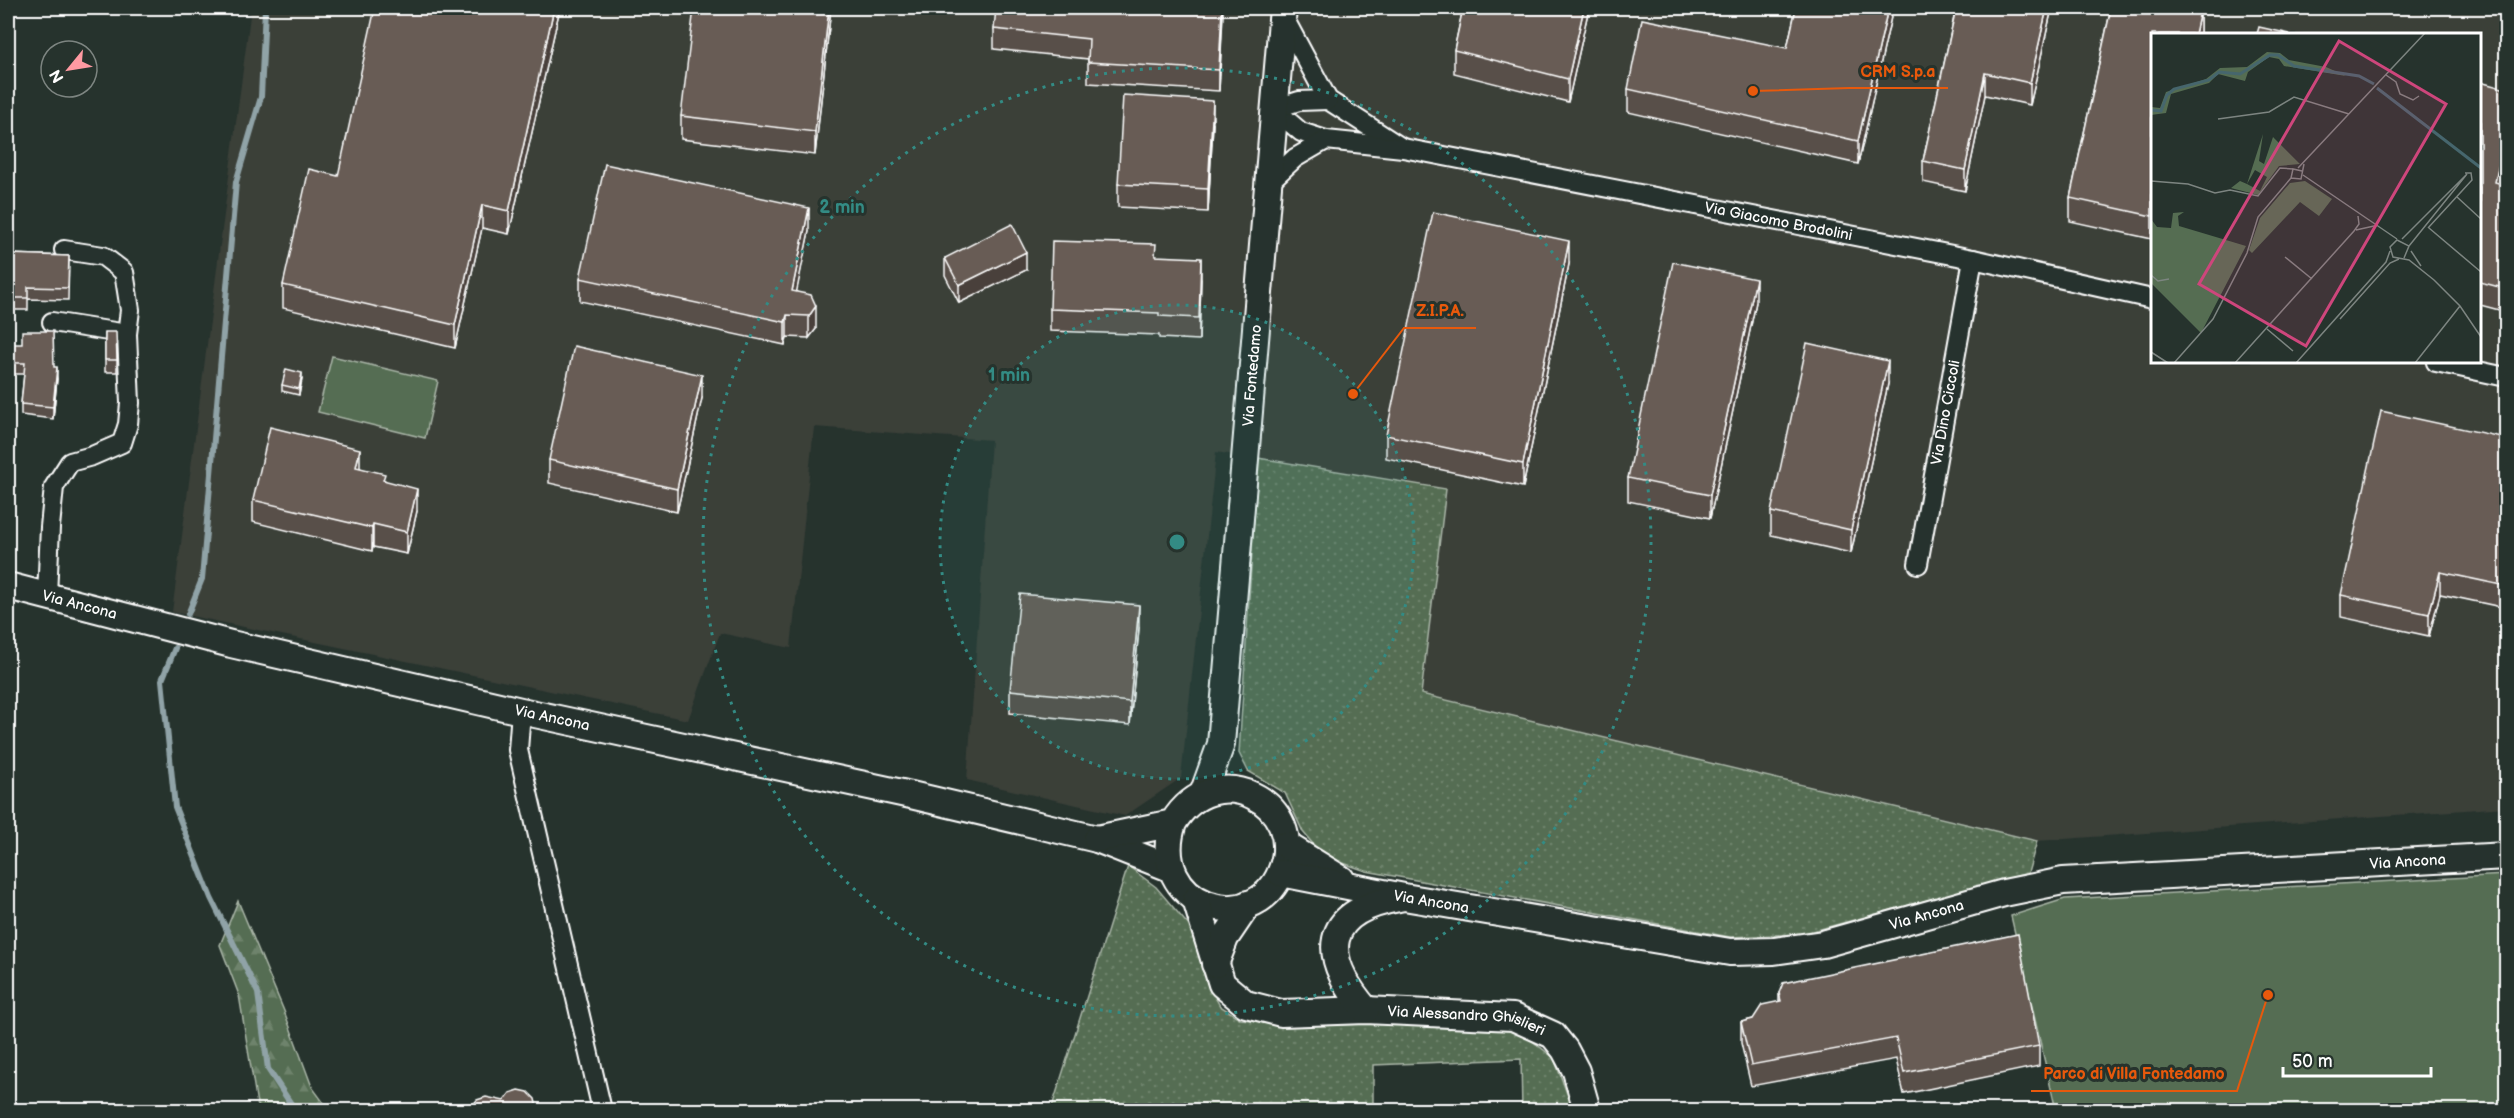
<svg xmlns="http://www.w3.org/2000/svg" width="2514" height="1118" viewBox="0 0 2514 1118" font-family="'Balsamiq Sans',sans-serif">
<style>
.built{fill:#3a3f39;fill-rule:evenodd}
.grass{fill:url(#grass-dots);stroke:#aab6a8;stroke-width:1.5}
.forest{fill:url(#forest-firs);stroke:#aab6a8;stroke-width:1.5}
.park{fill:#556d52;stroke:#aab6a8;stroke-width:1.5}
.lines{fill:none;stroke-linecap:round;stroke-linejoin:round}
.stream{stroke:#90a3a7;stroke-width:6}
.street-casing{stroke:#fff;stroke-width:22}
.secondary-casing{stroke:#fff;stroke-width:30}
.street{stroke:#26332d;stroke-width:18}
.secondary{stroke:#26332d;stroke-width:26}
.wall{fill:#594f48;stroke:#fff;stroke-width:1.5}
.shaded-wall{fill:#48403b;stroke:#fff;stroke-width:1.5}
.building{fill:#675c54;stroke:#fff;stroke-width:1.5}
.ring{fill:none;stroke:#338b84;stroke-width:3;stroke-dasharray:3 6}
.labels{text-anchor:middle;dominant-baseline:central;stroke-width:6;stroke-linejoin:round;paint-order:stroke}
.street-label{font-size:15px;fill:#fff;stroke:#26332d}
.inset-river{fill:none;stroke:#46666d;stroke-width:3}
.inset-road{fill:none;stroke:#7d8581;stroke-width:1.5}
.view{fill:#ce467c;fill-opacity:0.15;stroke:#ce467c;stroke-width:3}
.inset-edge{fill:none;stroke:#fff;stroke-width:3}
.centre{fill:#338b84;stroke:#26332d;stroke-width:3}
.ring-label{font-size:18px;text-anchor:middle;font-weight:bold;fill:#338b84;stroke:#26332d;stroke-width:6;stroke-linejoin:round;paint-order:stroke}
.leader{fill:none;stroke:#e8590c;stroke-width:2}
.callout-dot{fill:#e8590c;stroke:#26332d;stroke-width:2}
.callout-label{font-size:16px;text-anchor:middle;font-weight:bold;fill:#e8590c;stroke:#26332d;stroke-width:6;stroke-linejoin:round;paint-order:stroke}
</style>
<defs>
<pattern id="grass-dots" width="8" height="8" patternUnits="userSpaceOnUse" patternTransform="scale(1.5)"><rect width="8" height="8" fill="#556d52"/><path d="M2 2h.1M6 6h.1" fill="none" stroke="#6e836c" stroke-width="1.8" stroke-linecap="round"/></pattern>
<pattern id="forest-firs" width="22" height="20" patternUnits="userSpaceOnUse" patternTransform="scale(1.5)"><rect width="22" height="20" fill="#556d52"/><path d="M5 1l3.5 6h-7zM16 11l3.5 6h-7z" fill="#6e836c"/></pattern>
</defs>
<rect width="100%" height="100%" fill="#26332d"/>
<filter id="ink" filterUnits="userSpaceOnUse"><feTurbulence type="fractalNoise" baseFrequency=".0167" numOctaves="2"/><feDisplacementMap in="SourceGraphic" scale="12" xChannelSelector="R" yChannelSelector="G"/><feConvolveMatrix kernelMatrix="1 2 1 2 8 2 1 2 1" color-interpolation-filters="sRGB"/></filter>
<g filter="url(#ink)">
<path class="built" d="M251,8H2506V807L2037,841L1421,694L1445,489L1216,452L1181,778L1125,816L967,780L991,440L814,427L791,648L720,633L688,720L172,612ZM2152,34H2480V362H2152Z"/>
<g class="grass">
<path d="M1258,458L1446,489L1421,694L2037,841L2028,873L1802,934L1730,937L1366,871L1323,856L1303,832L1285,793L1248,771L1239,753Z"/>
<path d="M1128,866L1156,887L1196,934L1208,984L1220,1006L1241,1019L1271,1022L1508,1027L1531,1040L1554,1058L1573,1110H1522L1521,1059L1373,1065V1110H1051Z"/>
</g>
<path class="forest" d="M238,901L284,1011L312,1087L329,1110H261L257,1104L239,995L220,945Z"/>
<g class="park">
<path d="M332,356L438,381L425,438L318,412Z"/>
<path d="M2506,875V1110H2056L2011,916L2065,899Z"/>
</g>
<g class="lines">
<g class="stream">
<path d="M188,614L202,579L236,182L261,97L265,8"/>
<path d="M175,648L162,680L175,807L211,898L258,993L268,1069L295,1110"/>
</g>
<g class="street-casing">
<g id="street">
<path d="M1283,16L1328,100L1399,146"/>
<path d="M1274,109L1301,132L1326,140"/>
<path d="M1274,109L1299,101L1328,100"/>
<path id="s1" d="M1267,184L1295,158L1326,140L1403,148L1973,259L2152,299"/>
<path d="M52,322L127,334"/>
<path d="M2436,362L2506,377"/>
<path id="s2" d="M1918,564L1973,259"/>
<path d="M47,596L50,527L54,487L70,462L92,456L122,443L128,424L130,403L127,334L130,310L124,272L103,256L64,250"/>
<path d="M521,711L518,750L602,1110"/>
</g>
</g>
<g class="secondary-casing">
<g id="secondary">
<path id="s3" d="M8,586L231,644L521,711L911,795L1097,839L1170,868"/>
<path id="s4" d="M1203,794L1221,744L1283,8"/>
<path d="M1097,839L1173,823C1215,754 1309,803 1281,872C1253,940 1146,905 1173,823"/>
<path d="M1286,845L1341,879"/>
<path id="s5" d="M1281,873L1404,897L1730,952L1774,951L1823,944L2004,893L2063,881L2506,856"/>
<path id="s6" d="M1196,900L1222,984L1246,1004L1281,1013L1366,1010L1513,1017L1553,1035L1565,1050L1576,1071L1587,1110"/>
<path d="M1215,964L1225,938L1248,904"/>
<path d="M1366,1010C1320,956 1321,912 1399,898"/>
</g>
</g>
<use href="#street" class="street"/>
<use href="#secondary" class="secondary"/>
</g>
<g class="wall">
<path d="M560,8L509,234L482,228L455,348L283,308V285L338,176Z"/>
<path d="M831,8L815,155L681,139V116Z"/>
<path d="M1223,8L1219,91L1088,83V59L994,49V29Z"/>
<path d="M1463,8H1589L1568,102L1454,73V50Z"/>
<path d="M1712,8H1741L1740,13Z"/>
<path d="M1796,8H1893L1858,164L1628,112V89L1787,48Z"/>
<path d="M1956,8H2052L2030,105L1985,95L1965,191L1923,182V161Z"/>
<path d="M2111,8H2182L2200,11V34H2152V239L2070,221V198Z"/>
<path d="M2480,82L2500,183L2506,185V298L2503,311L2480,305Z"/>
<path d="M1213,124L1208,212L1118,207V184Z"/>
<path d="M809,231L796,292L816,329L809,338L787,337L785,345L580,301V278Z"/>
<path d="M8,254L69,256L68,300L28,299V310H8Z"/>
<path d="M1156,256L1201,279L1199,340L1159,338V335L1050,331V309Z"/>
<path d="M945,258L1026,270L959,303L945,275Z"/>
<path d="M1569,264L1523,487L1386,458V435Z"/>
<path d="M1756,302L1710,518L1628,501V478Z"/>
<path d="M105,332L117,360V372H105Z"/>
<path d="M8,344L54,367L57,379L53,419L21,415V404L24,374H8Z"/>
<path d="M302,379L299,395L282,391V385Z"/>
<path d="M1888,384L1851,553L1771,535V512Z"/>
<path d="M702,398L677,512L549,483V460Z"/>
<path d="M2506,438V608L2440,594L2429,636L2341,617V595Z"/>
<path d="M360,468L385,480L417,511L407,554L373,547L372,551L253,522V500Z"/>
<path d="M1139,628L1130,725L1010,713V690Z"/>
<path d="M1779,993L2039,1046V1066L1904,1094L1896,1059L1751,1086L1741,1043V1022L1753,1019L1779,1002Z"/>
</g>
<g class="shaded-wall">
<path d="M554,8H560L509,234V211Z"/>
<path d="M829,8H831L815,155V132Z"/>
<path d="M1222,8L1223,15L1219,91V70Z"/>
<path d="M1584,8H1589L1568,102V79Z"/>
<path d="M1888,8H1893L1858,164V141Z"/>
<path d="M2047,8H2052L2030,105V83Z"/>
<path d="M2200,11V34H2195Z"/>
<path d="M1985,73V95L1965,191V170Z"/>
<path d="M1213,101V124L1208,212V189Z"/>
<path d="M2506,133V155L2495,205V182Z"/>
<path d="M482,205V228L455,348V325Z"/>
<path d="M809,208V231L792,314V291Z"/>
<path d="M1569,241V264L1523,487V464Z"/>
<path d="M1026,252V270L959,303V285Z"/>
<path d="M1201,258V279L1199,340V318Z"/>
<path d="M2506,275V298L2503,311V288Z"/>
<path d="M1756,279V302L1710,518V495Z"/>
<path d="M816,306V329L809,338V316Z"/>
<path d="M787,315V337L785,345V322Z"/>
<path d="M1888,361V384L1851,553V530Z"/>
<path d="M57,367V379L53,419V407Z"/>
<path d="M302,373V379L299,395V389Z"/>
<path d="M702,375V398L677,512V489Z"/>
<path d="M360,449V471L356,467Z"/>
<path d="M417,489V511L407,554V532Z"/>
<path d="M373,524V547L372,551V528Z"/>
<path d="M2440,572V594L2429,636V614Z"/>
<path d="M1139,605V628L1130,725V702Z"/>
</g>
<g class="building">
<path d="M375,8H554L509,211L482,205L455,325L283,285L309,169L338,176Z"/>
<path d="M694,8H829L815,132L681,116Z"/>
<path d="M996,8H1222L1219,70L1088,62L1089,39L994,29Z"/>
<path d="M1463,8H1584L1568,79L1454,50Z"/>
<path d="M1796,8H1888L1858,141L1628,89L1642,19L1787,48Z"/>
<path d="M1956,8H2047L2030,83L1985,73L1965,170L1923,161Z"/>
<path d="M2111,8H2182L2200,11L2195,34H2152V216L2070,198Z"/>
<path d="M2259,27L2290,34H2257Z"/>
<path d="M2480,82L2506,89V133L2495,182L2506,185V275L2503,288L2480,282Z"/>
<path d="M1123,95L1213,101L1208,189L1118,184Z"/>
<path d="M605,164L809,208L792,291L811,295L816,306L809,316L787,315L785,322L580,278Z"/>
<path d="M1433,212L1569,241L1523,464L1386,435Z"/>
<path d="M1012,224L1026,252L959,285L945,258Z"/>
<path d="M1052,241L1156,244L1155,256L1201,258L1199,318L1159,316V313L1050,309Z"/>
<path d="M8,254L69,256L68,288L28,287V298H8Z"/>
<path d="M1673,262L1756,279L1710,495L1628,478Z"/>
<path d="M22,331H53L54,367H57L53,407L21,404L25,363H8V344H22Z"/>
<path d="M105,332H116L117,360H105Z"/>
<path d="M1807,343L1888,361L1851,530L1771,512Z"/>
<path d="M574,346L702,375L677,489L549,460Z"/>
<path d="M286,369L302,373L299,389L282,385Z"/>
<path d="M2381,411L2506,438V586L2440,572L2429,614L2341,595Z"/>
<path d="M270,427L360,449L356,467L385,474L383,480L417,489L407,532L373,524L372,528L253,500Z"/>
<path d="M1020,594L1139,605L1130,702L1010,690Z"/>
<path d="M2018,934L2039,1046L1904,1073L1896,1038L1751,1065L1741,1022L1753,1019L1762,1005L1781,1001L1779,993L1783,983Z"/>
<path d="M519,1090L528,1092L535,1099L537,1108L536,1110H469L477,1100L486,1097L504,1101L510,1093Z"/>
<path d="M450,1107L466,1110H441Z"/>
</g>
</g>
<circle cx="1177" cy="542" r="237" fill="#338b84" fill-opacity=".12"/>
<g class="ring">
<circle cx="1177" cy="542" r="237"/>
<circle cx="1177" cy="542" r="474"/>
</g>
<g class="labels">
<g class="street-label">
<text stroke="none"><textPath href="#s1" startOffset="534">Via Giacomo Brodolini</textPath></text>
<text stroke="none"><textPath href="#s4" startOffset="423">Via Fontedamo</textPath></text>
<text stroke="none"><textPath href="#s2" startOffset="154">Via Dino Ciccoli</textPath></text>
<text stroke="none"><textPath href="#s3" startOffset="74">Via Ancona</textPath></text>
<text stroke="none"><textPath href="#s3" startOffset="560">Via Ancona</textPath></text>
<text stroke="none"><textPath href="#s5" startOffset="1143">Via Ancona</textPath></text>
<text stroke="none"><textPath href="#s5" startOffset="153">Via Ancona</textPath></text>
<text stroke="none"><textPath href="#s5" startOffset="657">Via Ancona</textPath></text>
<text stroke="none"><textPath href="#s6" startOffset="342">Via Alessandro Ghislieri</textPath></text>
</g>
</g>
<g transform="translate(2151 33)">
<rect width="330" height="330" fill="#26332d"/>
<path d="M112,101L108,128L113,131L122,104L149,131L128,133L107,162L80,155L89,148L96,151ZM104,137L116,144L109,158L96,151ZM154,148L181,166L168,183L149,169L101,220L98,217L109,185L139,150Z" fill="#556d52" fill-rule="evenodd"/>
<path d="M116,19L129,20L138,27L175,34L195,43L133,33L128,26L118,24L97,39L94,48L67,41L58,50L20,61L15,80L0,82V74L9,75L15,59L55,46L69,35L96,34Z" fill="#556d52"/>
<path d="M33,179L27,183L28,193L95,213L50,300L0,250V186L6,194L20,195L22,180Z" fill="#556d52"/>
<path class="inset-river" d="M226,55L330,135M0,77L10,78L16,62L23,56L58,47L68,39L89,41L119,22H127L143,33L208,43L223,51"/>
<path class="inset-road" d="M235,42L245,49L249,61L262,67L268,63M67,86L118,79L143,64L198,81M147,135L274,0M151,138L142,136L140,145L150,146L153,131M152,142L246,206M0,148L37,151L64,160L79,157L107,163L129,135L142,136M306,164L330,186M277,195L321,147L320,140H314M278,195L330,239M205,197L223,193M251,206L316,141L258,213M260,218L270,233M134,224L161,246M253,225L258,213L246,207L239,214L242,224L258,227L283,247L309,273L330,304M0,242L7,248L18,246M189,286L239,230L248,226M116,296L142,318M0,319L17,330M23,330L62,286L96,220L107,184L140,145M84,330L203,198L208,191L207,183M145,330L235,229L239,218M264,330L309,273"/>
<path class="view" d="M188,8L295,71L155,313L48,251Z"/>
<rect width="330" height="330" class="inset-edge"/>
</g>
<circle cx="1177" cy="542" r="9" class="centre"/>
<g class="ring-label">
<text x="842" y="213">2 min</text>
<text x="1009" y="381">1 min</text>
</g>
<path class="leader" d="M1753 91L1849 88H1948M1353 394L1404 328H1476M2268 995L2237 1091H2031"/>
<g class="callout-dot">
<circle cx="1753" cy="91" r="6"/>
<circle cx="1353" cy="394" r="6"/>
<circle cx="2268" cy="995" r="6"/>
</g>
<g class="callout-label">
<text x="1898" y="77">CRM S.p.a</text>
<text x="1440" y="316">Z.I.P.A.</text>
<text x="2134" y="1079">Parco di Villa Fontedamo</text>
</g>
<rect width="2514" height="1118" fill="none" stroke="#26332d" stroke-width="30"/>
<rect x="15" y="15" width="2484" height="1088" fill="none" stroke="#fff" stroke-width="2" filter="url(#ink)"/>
<g transform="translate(69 69) rotate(240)"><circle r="28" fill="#26332d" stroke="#7d8581" stroke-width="1.5"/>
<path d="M0-4.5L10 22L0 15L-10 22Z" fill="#ff9aa2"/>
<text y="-9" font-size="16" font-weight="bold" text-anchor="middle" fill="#ffffff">N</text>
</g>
<path d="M2283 1067v9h148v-9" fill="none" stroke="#ffffff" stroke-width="3"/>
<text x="2292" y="1067" font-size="18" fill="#ffffff" stroke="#26332d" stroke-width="4.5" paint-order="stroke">50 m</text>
</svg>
